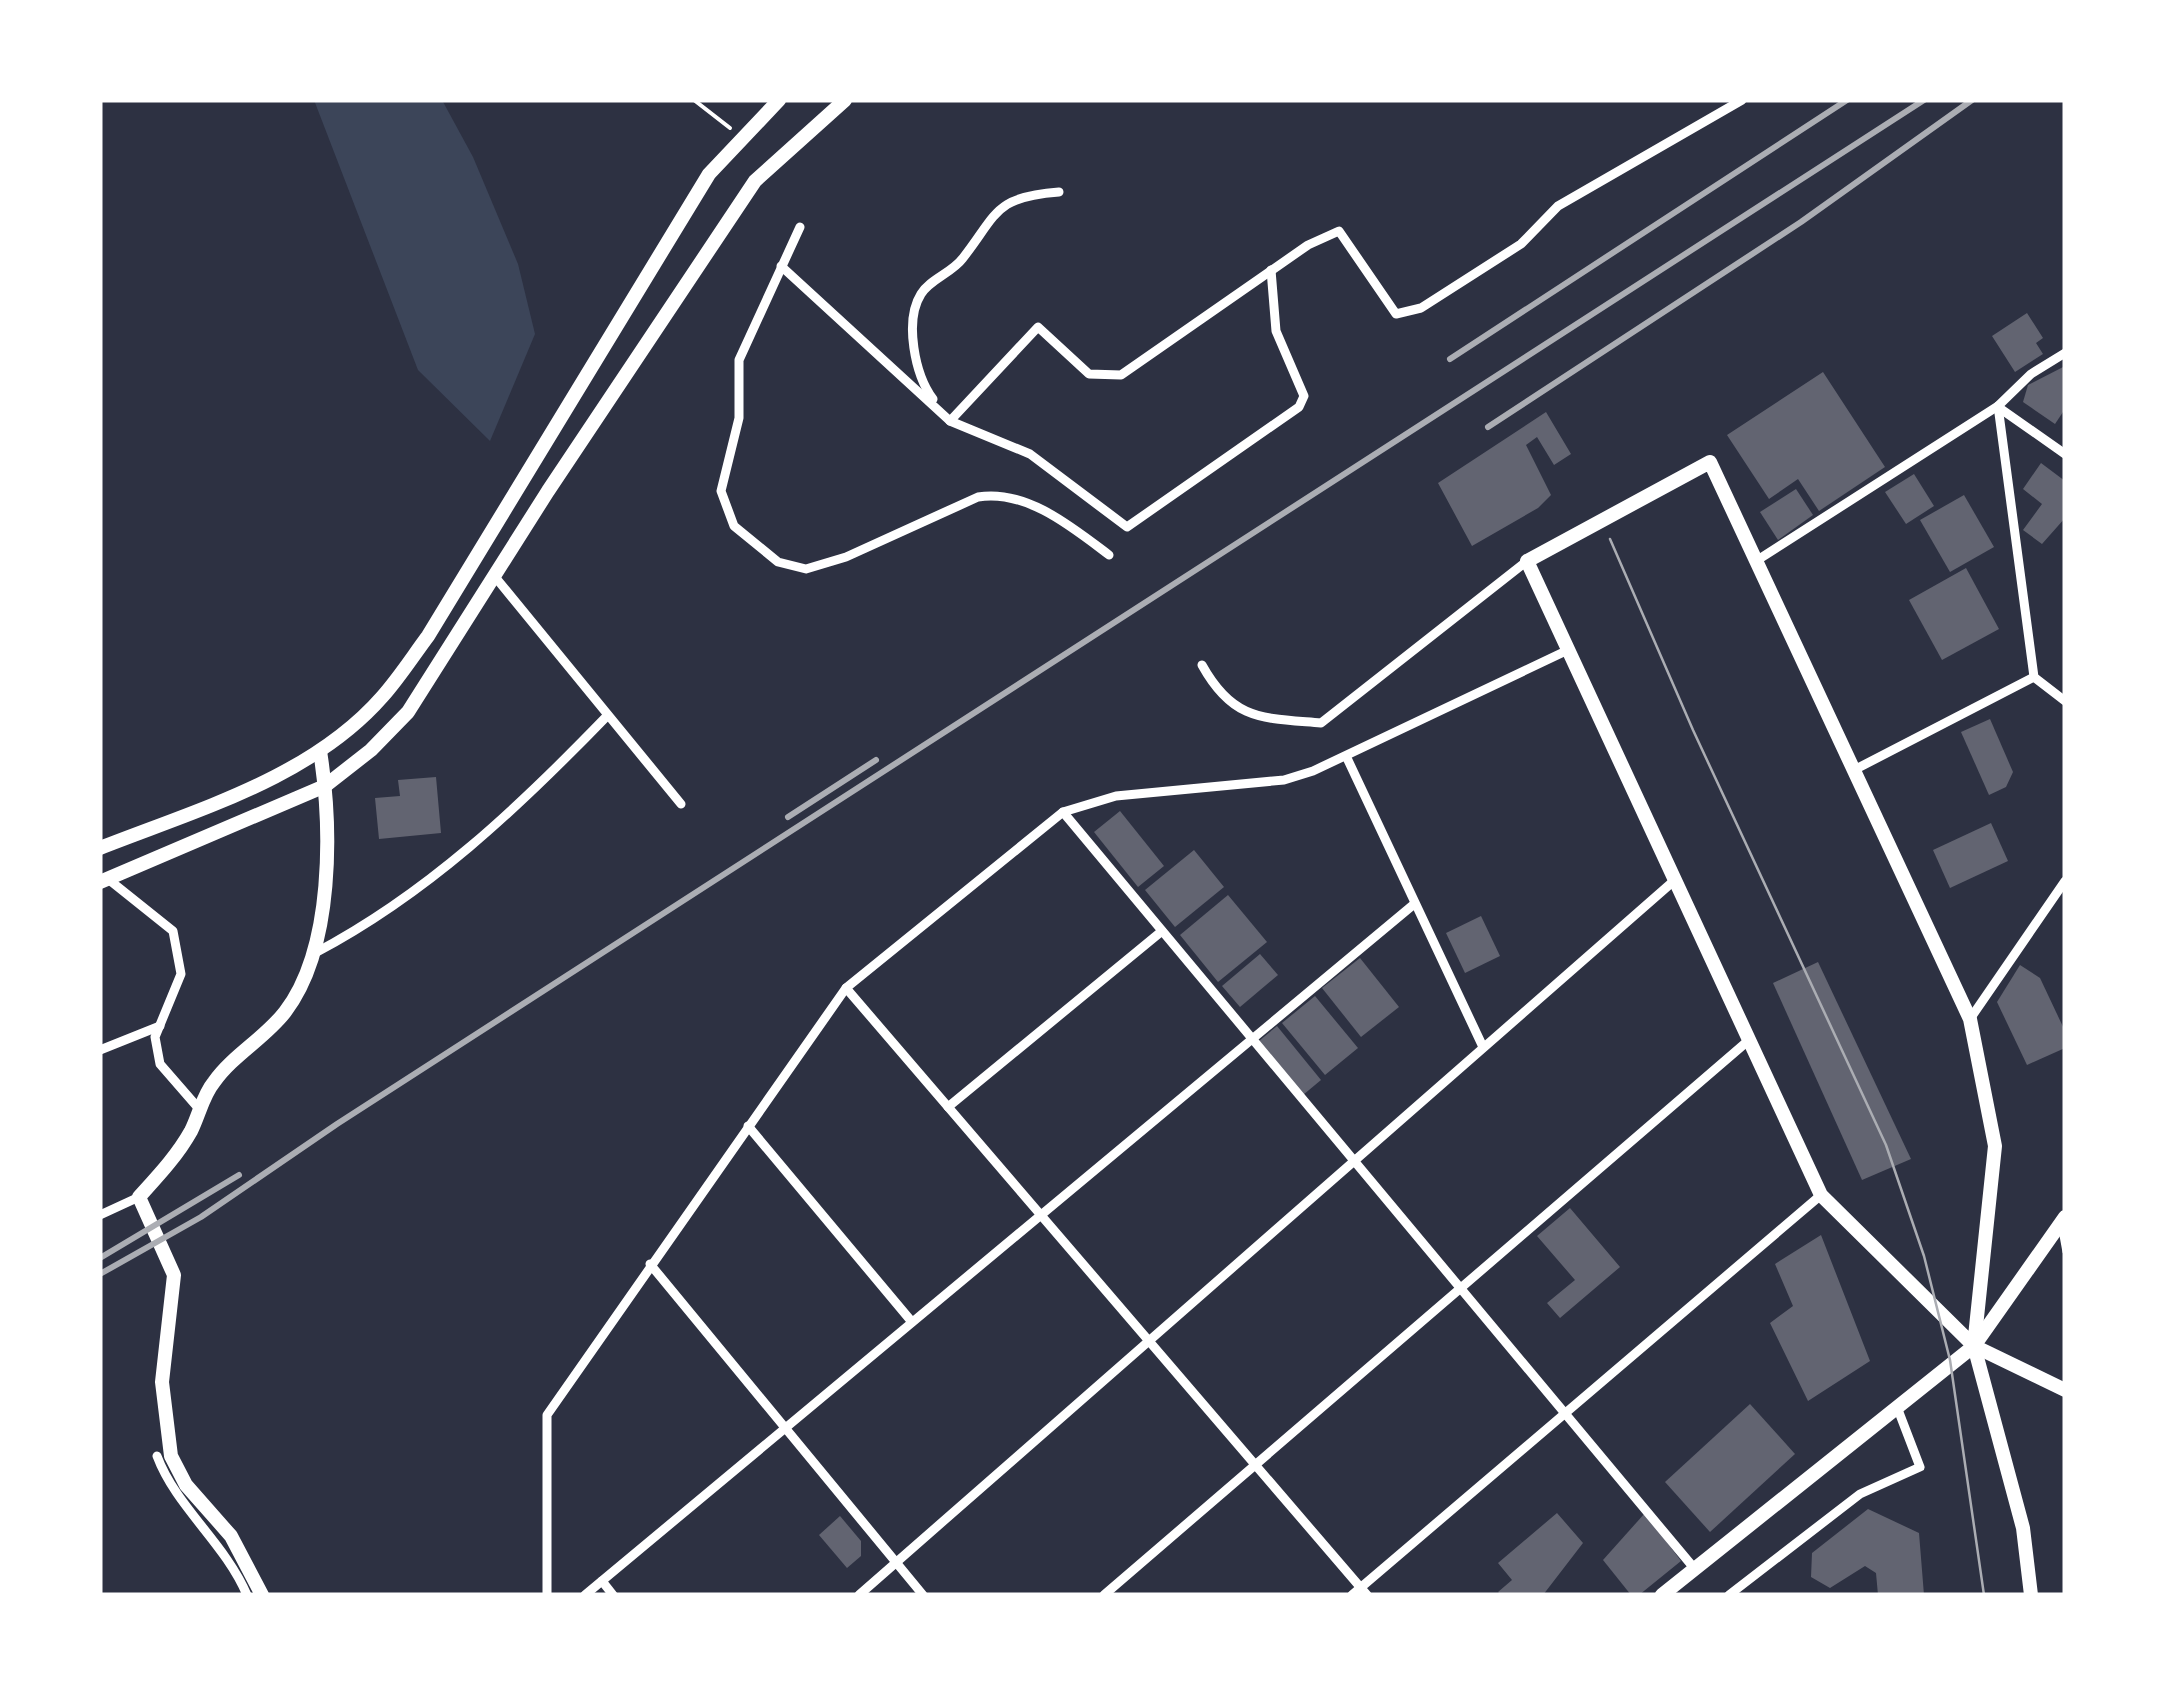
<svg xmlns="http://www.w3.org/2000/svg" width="2165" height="1695" viewBox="0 0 2165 1695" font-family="'PT Sans Narrow',sans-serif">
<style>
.green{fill:#3c4559}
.building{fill:#626471}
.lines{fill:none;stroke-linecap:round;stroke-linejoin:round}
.path{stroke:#fff;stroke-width:4}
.service{stroke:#fff;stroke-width:5}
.minor{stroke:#fff;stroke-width:9}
.secondary{stroke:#fff;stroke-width:14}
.tram{stroke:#abadb3;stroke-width:2.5}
.rail{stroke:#abadb3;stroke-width:6}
</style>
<rect width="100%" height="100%" fill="#2d3142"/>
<path class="green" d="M314,100H442L473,157L518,264L535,334L490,441L418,370Z"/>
<g class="building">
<path d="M2027,313L2043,338L2036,343L2043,354L2015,372L1992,336Z"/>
<path d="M2065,366V409L2055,424L2023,402L2028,385Z"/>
<path d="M1823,372L1885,467L1819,511L1798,479L1769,499L1727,435Z"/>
<path d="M1546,412L1571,454L1554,465L1537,437L1526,445L1551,495L1538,508L1472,546L1438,483Z"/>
<path d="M2041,463L2065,481V518L2042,544L2023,530L2042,504L2023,489Z"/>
<path d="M1914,474L1934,506L1906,524L1885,492Z"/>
<path d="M1796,489L1813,515L1778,540L1760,512Z"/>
<path d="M1964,495L1994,547L1950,572L1920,520Z"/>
<path d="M1966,568L1999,629L1942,660L1909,600Z"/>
<path d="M1990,719L2013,772L2006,787L1989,795L1961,732Z"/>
<path d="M436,777L441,833L379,839L375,798L400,796L398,780Z"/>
<path d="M1120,811L1164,866L1138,887L1094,832Z"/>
<path d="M1991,823L2008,861L1950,888L1933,850Z"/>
<path d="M1194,850L1224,887L1175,927L1145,890Z"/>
<path d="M1228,895L1267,942L1218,982L1180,935Z"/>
<path d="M1481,916L1500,956L1465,973L1446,933Z"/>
<path d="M1260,954L1278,975L1240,1007L1222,986Z"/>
<path d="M1360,958L1399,1007L1361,1037L1322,988Z"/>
<path d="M1818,962L1911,1159L1862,1180L1773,983Z"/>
<path d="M2020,965L2040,978L2065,1031V1048L2027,1065L1997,1002Z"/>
<path d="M1315,996L1358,1048L1325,1075L1282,1023Z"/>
<path d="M1277,1026L1321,1080L1303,1095L1259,1041Z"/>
<path d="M1570,1208L1620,1267L1560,1318L1547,1303L1575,1280L1537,1236Z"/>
<path d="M1821,1235L1870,1361L1808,1401L1770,1323L1793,1306L1775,1264Z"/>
<path d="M1750,1404L1795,1454L1710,1532L1665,1482Z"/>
<path d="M1868,1509L1919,1533L1924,1595H1878L1876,1573L1865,1566L1830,1588L1811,1577L1812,1553Z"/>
<path d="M1557,1513L1583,1543L1543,1595H1501L1498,1592L1512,1580L1498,1563Z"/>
<path d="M1645,1513L1681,1561L1639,1595H1631L1603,1560Z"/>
<path d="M840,1516L861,1541V1556L847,1568L819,1535Z"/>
</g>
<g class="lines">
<path class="path" d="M694,100L730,128"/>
<path class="service" d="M2061,1230L2065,1252"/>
<g class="minor">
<path d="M800,227L739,360V418L721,491L734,526L778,562L806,569L846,557L978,497C1026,489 1072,527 1109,555"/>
<path d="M781,266L950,421L1030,454L1127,527L1299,407L1304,396L1276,331L1271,270"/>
<path d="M933,399C915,375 904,321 921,294C930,279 952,273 963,258C998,213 994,197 1059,192"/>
<path d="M1998,406L2034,677L2065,701"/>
<path d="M1998,407L2065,454"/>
<path d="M950,421L1038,327L1089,374L1121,375L1308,245L1339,231L1396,314L1421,308L1521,244L1558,206L1742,100"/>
<path d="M1756,561L1998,406L2031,374L2065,353"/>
<path d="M496,578L681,804"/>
<path d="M1202,665C1233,721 1262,718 1321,723L1527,561"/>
<path d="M1347,758L1483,1047"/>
<path d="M1854,770L2034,677"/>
<path d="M1063,812L1694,1568"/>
<path d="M108,879L173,931L181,974L155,1037L160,1064L200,1110"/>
<path d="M315,953C427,894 518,808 606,717"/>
<path d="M846,988L1367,1595"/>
<path d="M1970,1019L2065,881"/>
<path d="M100,1050L160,1026"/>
<path d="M948,1107L1162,931"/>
<path d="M748,1126L912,1322"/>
<path d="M100,1215L139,1197"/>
<path d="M650,1264L923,1595"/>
<path d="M157,1456C176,1507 225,1543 247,1595"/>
<path d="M602,1581L613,1595"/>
<path d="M547,1595V1415L846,988L1063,812L1116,796L1284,780L1313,771L1568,650"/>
<path d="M585,1595L1413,905"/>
<path d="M859,1595L1676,879"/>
<path d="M1104,1595L1749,1040"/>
<path d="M1352,1595L1821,1195"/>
<path d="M1729,1595L1860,1494L1920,1467L1897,1407"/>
</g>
<g class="secondary">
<path d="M1710,462L1970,1019L1995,1146L1974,1346L1821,1195L1527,561Z"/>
<path d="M100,848C196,810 311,778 382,697C399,678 413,656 428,636L709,174L779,100"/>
<path d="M100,882L325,786L371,750L408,712L548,491L755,181L845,100"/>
<path d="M1974,1346L2023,1528L2031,1595"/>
<path d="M1974,1346L2065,1390"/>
<path d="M262,1595L231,1536L186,1485L171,1456L162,1382L174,1275L139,1197C158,1176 177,1156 191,1131C199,1115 203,1095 214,1082C233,1055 265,1038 285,1012C334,948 332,827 320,751"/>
<path d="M1662,1595L1974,1346L2065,1217"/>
</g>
<path class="tram" d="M1610,539L1693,730L1886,1145L1924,1256L1950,1360L1984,1595"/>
<g class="rail">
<path d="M1450,359L1847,100"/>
<path d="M1488,427L1801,222L1972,100"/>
<path d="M788,817L876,760"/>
<path d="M100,1258L239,1175"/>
<path d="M100,1274L201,1217L337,1124L1924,100"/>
</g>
</g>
<rect width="2165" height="1695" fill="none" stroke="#ffffff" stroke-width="205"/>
</svg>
